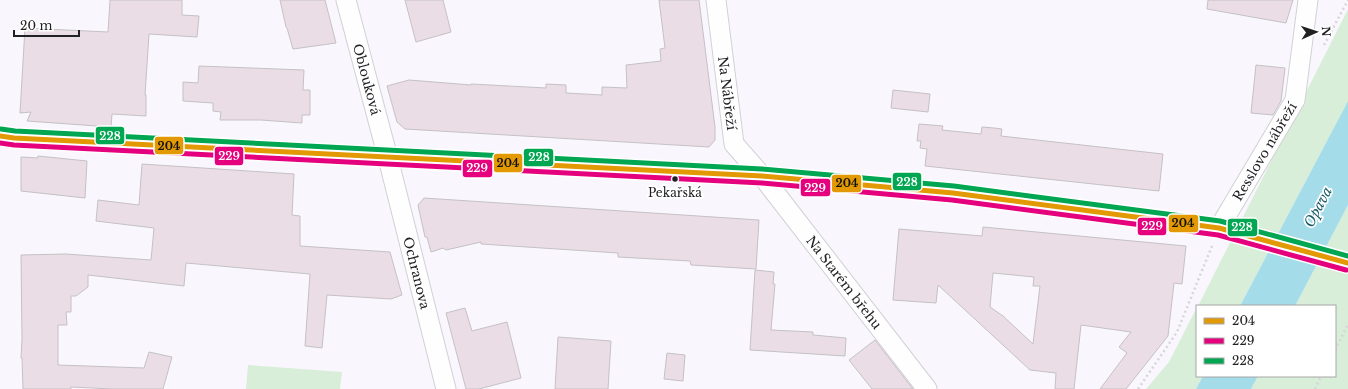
<svg xmlns="http://www.w3.org/2000/svg" width="1348" height="389" viewBox="0 0 1348 389" font-family="'Libre Baskerville',serif">
<style>
.green{fill:#d8eed9}
.water{fill:#a4dce9}
.building{fill:#ebdde6;stroke:#c4c1c5;fill-rule:evenodd}
.lines{fill:none;stroke-linecap:round;stroke-linejoin:round}
.street-casing{stroke:#d1d0d4;stroke-width:21}
.path{stroke:#d6d6d7;stroke-width:2.5;stroke-dasharray:2 3;stroke-linecap:butt}
.street{stroke:#fefeff;stroke-width:19}
.bus-1-casing{stroke:#fff;stroke-width:8}
.bus-2-casing{stroke:#fff;stroke-width:8}
.bus-3-casing{stroke:#fff;stroke-width:8}
.bus-1{stroke:#e29904;stroke-width:5}
.bus-2{stroke:#e5007d;stroke-width:5}
.bus-3{stroke:#00a651;stroke-width:5}
.bus-dot{fill:#212023;stroke:#fff;stroke-width:1.5}
.labels{text-anchor:middle;dominant-baseline:central;stroke-width:3.5;stroke-linejoin:round;paint-order:stroke}
.bus-label{font-size:12px;fill:#212023;stroke:#fff}
.street-label{font-size:13px;fill:#212023;stroke:#fff}
.water-label{font-size:14px;font-style:italic;fill:#185b67;stroke:#fff}
.line-badge{stroke:#fff;stroke-width:1.5}
.badge-label{font-size:11px;text-anchor:middle;font-weight:bold;fill:#fff}
.pale-badge-label{font-size:11px;text-anchor:middle;font-weight:bold;fill:#111}
</style>
<rect width="100%" height="100%" fill="#f9f7fd"/>
<g class="green">
<path d="M1348,9V101L1240,306H1198Z"/>
<path d="M1348,205V389H1251L1258,376H1335V306H1295Z"/>
<path d="M1197,307V376H1203L1196,389H1146L1169,362Z"/>
<path d="M248,365L342,372L340,389H246Z"/>
</g>
<g class="water">
<path d="M1348,101V205L1295,306H1240Z"/>
<path d="M1203,376H1258L1251,389H1196Z"/>
</g>
<g class="building">
<path d="M110,0H182V15L199,16L197,37L149,34L145,95H146V116L112,114L111,127L27,121L31,112L20,113L25,28L108,32Z"/>
<path d="M280,0H325L336,43L293,49L287,28L286,27Z"/>
<path d="M405,0H443L451,32L416,42Z"/>
<path d="M659,0H699L715,127V140L709,147L405,129L397,122L387,86L409,80L471,85V84L546,88V84L566,85V93L602,95V87L627,88L626,65L661,61L660,49L665,48Z"/>
<path d="M1208,0H1293L1286,23L1207,9Z"/>
<path d="M1256,65L1285,68L1281,101L1273,115L1251,113Z"/>
<path d="M199,66L304,70L303,90H310V115H302V123L261,120H220L221,112L213,111V103L183,101V82L198,83Z"/>
<path d="M893,90L930,94L928,112L891,108Z"/>
<path d="M919,124L943,126L942,130L981,134L982,127L994,128L1002,129L1001,136L1163,154L1159,191L925,166L927,149L920,148L921,141H917Z"/>
<path d="M38,156L87,161L85,198L21,191V157L38,158Z"/>
<path d="M142,164L294,174L292,215L300,216V246L390,252L402,295L391,299L327,295L322,348L305,346L310,274L186,263L184,286L88,275V287L76,296H71V312H66L67,325H58V365L144,368L149,352L172,357L163,389H112L71,387V389H23L22,358H21L22,339L21,255L66,254L151,260L154,228L96,221L98,200L139,205Z"/>
<path d="M424,198L759,220L756,269L691,265L690,261L618,257V253L481,244V242L446,250L443,248L431,252L427,237H425L418,205Z"/>
<path d="M983,227L1186,246L1182,284L1174,283L1168,336L1126,389H1100L1127,353L1119,347L1131,332L1081,325L1074,389H1055L1056,373L1030,370L938,285L936,303L893,300L899,229L982,236ZM993,273L1034,277L1033,286H1040L1033,344L1003,316L990,307Z"/>
<path d="M755,270L774,272L773,284H775L771,330L813,332V335L846,338L845,356L750,350Z"/>
<path d="M465,308L472,331L507,322L521,378L479,389H466L446,313Z"/>
<path d="M558,337L611,341L608,389H555Z"/>
<path d="M875,340L913,389H872L849,360Z"/>
<path d="M667,353L685,355L683,381L664,379Z"/>
</g>
<g class="lines">
<g class="street-casing">
<g id="street">
<path id="s1" d="M346,0L388,158L446,389"/>
<path id="s2" d="M716,0L734,144L762,176L927,389"/>
<path d="M0,136L14,138L762,176L953,193L1219,228L1244,234L1348,263"/>
<path id="s3" d="M1219,228L1295,100L1308,0"/>
</g>
</g>
<g class="path">
<path d="M1324,45L1348,0"/>
<path d="M1335,350L1348,324"/>
<path d="M1138,389L1177,332L1212,246"/>
<path d="M1315,389L1321,376"/>
</g>
<use href="#street" class="street"/>
<g class="bus-1-casing">
<path id="bus-1" d="M0,136L14,138L762,176L953,193L1219,228L1348,263"/>
</g>
<g class="bus-2-casing">
<path id="bus-2" d="M0,143L14,145L762,183L952,200L1218,235L1346,270"/>
</g>
<g class="bus-3-casing">
<path id="bus-3" d="M1,129L15,131L762,169L954,186L1220,221L1348,256"/>
</g>
<use href="#bus-1" class="bus-1"/>
<use href="#bus-2" class="bus-2"/>
<use href="#bus-3" class="bus-3"/>
</g>
<circle class="bus-dot" cx="675" cy="179" r="3.5"/>
<g class="labels">
<g class="bus-label">
<text x="675" y="192">Pekařská</text>
</g>
<g class="street-label">
<text stroke="none"><textPath href="#s1" startOffset="82">Oblouková</textPath></text>
<text stroke="none"><textPath href="#s2" startOffset="94">Na Nábřeží</textPath></text>
<text stroke="none"><textPath href="#s3" startOffset="89">Resslovo nábřeží</textPath></text>
<text stroke="none"><textPath href="#s1" startOffset="282">Ochranova</textPath></text>
<text stroke="none"><textPath href="#s2" startOffset="322">Na Starém břehu</textPath></text>
</g>
<g class="water-label">
<text transform="translate(1318 207) rotate(-62)">Opava</text>
</g>
</g>
<g class="line-badge">
<rect x="95" y="126" width="30" height="19" rx="4" fill="#00a651"/>
<rect x="154" y="136" width="30" height="19" rx="4" fill="#e29904"/>
<rect x="214" y="146" width="30" height="20" rx="4" fill="#e5007d"/>
<rect x="523" y="148" width="31" height="19" rx="4" fill="#00a651"/>
<rect x="493" y="153" width="30" height="20" rx="4" fill="#e29904"/>
<rect x="462" y="159" width="31" height="19" rx="4" fill="#e5007d"/>
<rect x="892" y="172" width="30" height="19" rx="4" fill="#00a651"/>
<rect x="831" y="174" width="31" height="19" rx="4" fill="#e29904"/>
<rect x="800" y="178" width="31" height="19" rx="4" fill="#e5007d"/>
<rect x="1168" y="214" width="31" height="19" rx="4" fill="#e29904"/>
<rect x="1137" y="217" width="30" height="19" rx="4" fill="#e5007d"/>
<rect x="1227" y="218" width="31" height="19" rx="4" fill="#00a651"/>
</g>
<g class="badge-label">
<text x="110" y="140">228</text>
<text x="229" y="160">229</text>
<text x="539" y="161">228</text>
<text x="477" y="172">229</text>
<text x="907" y="186">228</text>
<text x="815" y="192">229</text>
<text x="1152" y="230">229</text>
<text x="1242" y="231">228</text>
</g>
<g class="pale-badge-label">
<text x="169" y="150">204</text>
<text x="508" y="167">204</text>
<text x="847" y="187">204</text>
<text x="1183" y="227">204</text>
</g>
<rect x="1196" y="305" width="140" height="72" fill="#ffffff" stroke="#a6a6a7"/>
<rect x="1204" y="318" width="20" height="6" fill="#e29904" stroke="#a6a6a7"/>
<text x="1232" y="325" font-size="12" fill="#212023">204</text>
<rect x="1204" y="338" width="20" height="6" fill="#e5007d" stroke="#a6a6a7"/>
<text x="1232" y="345" font-size="12" fill="#212023">229</text>
<rect x="1204" y="358" width="20" height="6" fill="#00a651" stroke="#a6a6a7"/>
<text x="1232" y="365" font-size="12" fill="#212023">228</text>
<g transform="translate(1316 32) rotate(87)" stroke="#ffffff" stroke-width="3" paint-order="stroke">
<path d="M0-3L7 15L0 10L-7 15Z" fill="#212023"/>
<text y="-6" font-size="11" font-weight="bold" text-anchor="middle" fill="#212023">N</text>
</g>
<path d="M14 30v6h65v-6" fill="none" stroke="#212023" stroke-width="2"/>
<text x="20" y="30" font-size="12" fill="#212023" stroke="#ffffff" stroke-width="3" paint-order="stroke">20 m</text>
</svg>
